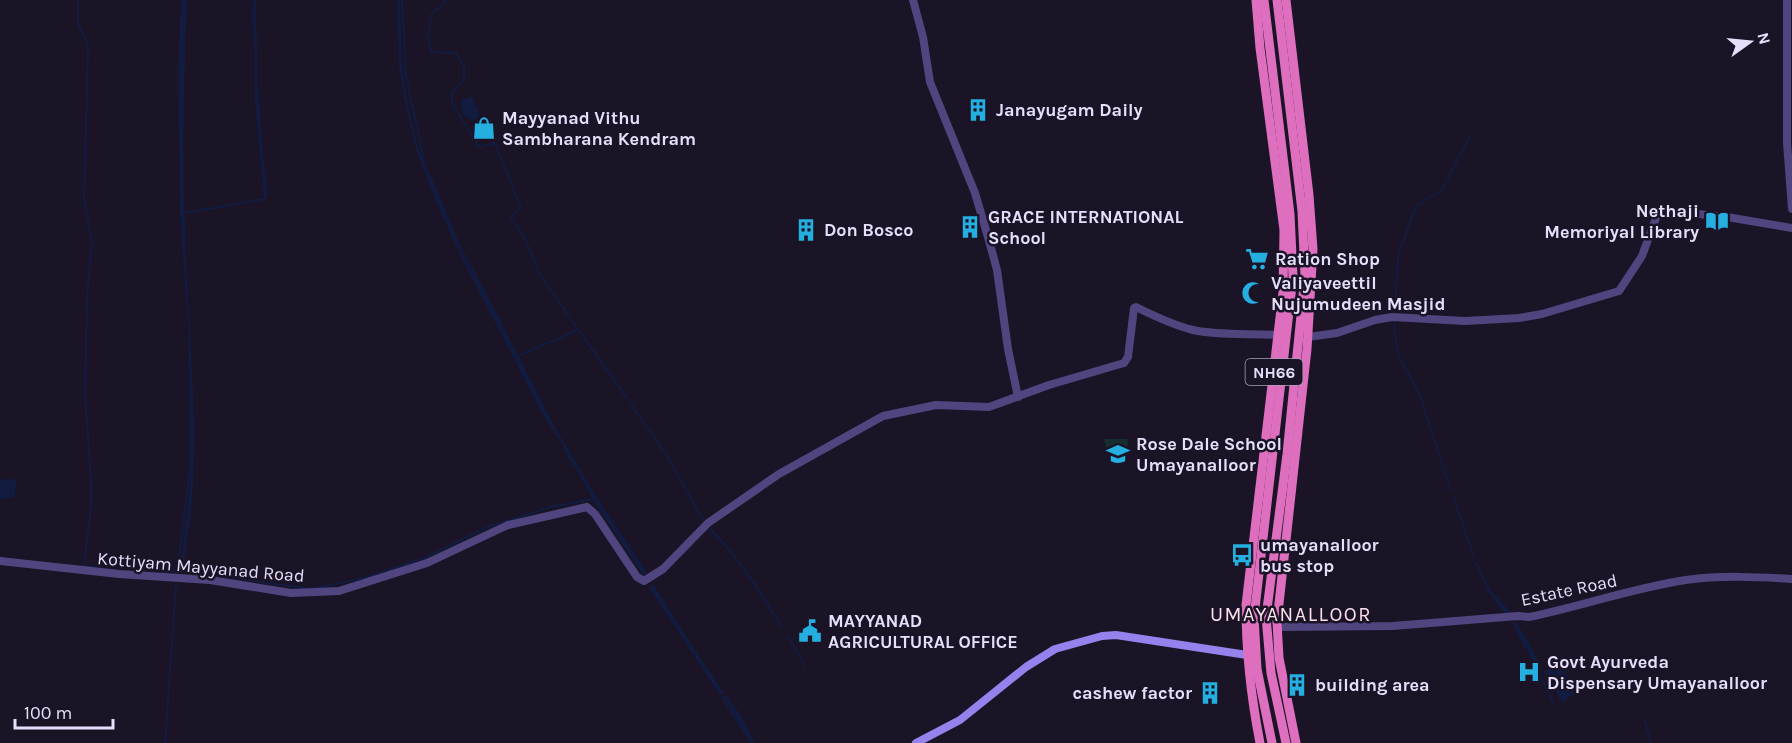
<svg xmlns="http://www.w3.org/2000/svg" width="1792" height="743" viewBox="0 0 1792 743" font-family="Karla,sans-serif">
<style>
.green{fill:#172d30}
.water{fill:#121c41}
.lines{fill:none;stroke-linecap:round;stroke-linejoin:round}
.stream{stroke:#121c41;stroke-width:2}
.tertiary{stroke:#51457f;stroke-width:8}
.secondary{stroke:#9682ed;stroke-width:8}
.trunk{stroke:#de6ebe;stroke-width:9}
.labels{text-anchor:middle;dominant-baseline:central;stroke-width:5;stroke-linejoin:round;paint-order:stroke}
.shield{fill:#1a1426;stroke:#a9a1ba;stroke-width:1.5}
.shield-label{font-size:16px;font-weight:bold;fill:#e6defa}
.poi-label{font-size:18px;font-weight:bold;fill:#e6defa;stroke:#1a1426;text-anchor:start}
.street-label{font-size:18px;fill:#e6defa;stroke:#1a1426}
.neighbourhood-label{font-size:20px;letter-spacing:1.5px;fill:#fbdfec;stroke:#1a1426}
</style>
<rect width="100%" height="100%" fill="#1a1426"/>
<path class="green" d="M1104,439H1127L1128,446L1106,448Z"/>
<g class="water">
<path d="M181,0H187C184,76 182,152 185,228C187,313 197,398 193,483C192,514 187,543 182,573H180L190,487L188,323L180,214L178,72Z"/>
<path d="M254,0H256L258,98L261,140L268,196L264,197L255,103Z"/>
<path d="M397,0H400L402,65L406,94L417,145L461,253L507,334L553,424L599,501L647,573L643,575L595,503L565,448L546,420L459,253L435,199L416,150L405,103L399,66Z"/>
<path d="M472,96L480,116L472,121L462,113L461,100Z"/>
<path d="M16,479L15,497L0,500V480Z"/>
<path d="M653,584L694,649L724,693L720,695L649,587Z"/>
<path d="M1488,588L1513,614H1505L1486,589Z"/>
<path d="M1516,622L1528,641L1542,669L1538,671L1522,639L1512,623Z"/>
<path d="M1560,663L1576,693L1562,702L1544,671Z"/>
<path d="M726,695L742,717L754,743H750L735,714L723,697Z"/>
</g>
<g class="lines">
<g class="stream">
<path d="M78,0V23L88,46L84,200L92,241L87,297L85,394L91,478V507L84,566L115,570"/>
<path d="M254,0L253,16L255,45"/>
<path d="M402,0L406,76L424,160"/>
<path d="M445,0V2L431,15L428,35L431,52L456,53L464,66V80L452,92V103L479,147L495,143L521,208L511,217L526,241L540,275L666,454L703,520"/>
<path d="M258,93L262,156"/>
<path d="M429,174L459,245L502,325"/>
<path d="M184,213L265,199V194"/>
<path d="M1395,307L1398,255L1416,206L1442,190L1469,137"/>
<path d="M1394,322L1398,355L1419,393L1451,491"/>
<path d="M515,357L578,330"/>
<path d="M519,367L530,388"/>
<path d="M193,414V444"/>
<path d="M564,448L575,466"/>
<path d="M1454,498L1473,555"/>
<path d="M710,529C739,558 760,592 782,627"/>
<path d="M1476,563L1489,589"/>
<path d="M178,567L191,461"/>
<path d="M162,573L177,570L311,589L368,577L424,558L485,528L550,507L593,499"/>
<path d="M1518,632L1526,648"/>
<path d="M788,637L805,666"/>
<path d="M1537,669L1553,702"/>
<path d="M722,697L745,733"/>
<path d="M1645,721L1651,743"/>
<path d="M165,743L176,585"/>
</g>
<g class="tertiary">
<path d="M913,0L923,37L930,82L975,193L988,237L997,270L1008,349L1018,397"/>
<path d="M1787,0V143L1792,209"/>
<path d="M1308,337L1337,333L1375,320L1392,317L1465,321L1519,318L1542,314L1619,291L1642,256L1659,210L1727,217L1792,228"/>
<path d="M0,561L119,574L210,580L291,593L339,591L427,563L508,525L587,507L595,514L637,577L644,581L663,569L708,523L779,474L883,416L936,405L989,407L1049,385L1124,363L1128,357L1134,308L1136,307C1154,316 1173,325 1193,330C1221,336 1250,333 1278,335"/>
<path d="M1278,627L1393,626L1518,616L1529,617C1582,606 1633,588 1686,580C1722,575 1757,577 1792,579"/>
</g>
<path class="secondary" d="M916,743L960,720L1026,667L1055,649L1102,636L1116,635L1247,655"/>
<g class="trunk">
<path d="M1256,0L1260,48L1284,230L1283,292L1246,605C1246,652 1251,697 1260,743"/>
<path d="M1264,0L1290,214L1293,277L1254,617L1257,669L1272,743"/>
<path d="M1277,0L1302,211L1305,276L1287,454L1266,617L1271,673L1286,743"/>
<path d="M1286,0L1309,195L1313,249L1307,349L1277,622L1279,658L1296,743"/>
</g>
</g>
<defs>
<g id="building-bare" transform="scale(1.8)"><path d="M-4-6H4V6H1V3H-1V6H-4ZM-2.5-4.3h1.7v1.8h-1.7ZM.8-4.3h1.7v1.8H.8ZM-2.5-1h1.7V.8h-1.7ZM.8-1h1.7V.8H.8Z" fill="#24afe0" stroke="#1a1426" stroke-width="2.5" paint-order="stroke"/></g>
<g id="shop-bare" transform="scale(1.8)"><path d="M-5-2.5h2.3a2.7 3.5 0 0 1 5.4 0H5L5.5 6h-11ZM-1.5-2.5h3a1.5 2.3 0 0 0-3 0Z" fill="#24afe0" stroke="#1a1426" stroke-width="2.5" paint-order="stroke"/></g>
<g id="library-bare" transform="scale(1.8)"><path d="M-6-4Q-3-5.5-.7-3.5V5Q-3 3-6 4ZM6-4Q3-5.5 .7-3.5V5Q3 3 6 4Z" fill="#24afe0" stroke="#1a1426" stroke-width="2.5" paint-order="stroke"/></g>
<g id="supermarket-bare" transform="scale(1.8)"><path d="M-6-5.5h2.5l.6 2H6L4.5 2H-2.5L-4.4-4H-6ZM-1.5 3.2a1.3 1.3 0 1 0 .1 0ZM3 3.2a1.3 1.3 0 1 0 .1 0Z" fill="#24afe0" stroke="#1a1426" stroke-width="2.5" paint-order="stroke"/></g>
<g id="mosque-bare" transform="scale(1.8)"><path d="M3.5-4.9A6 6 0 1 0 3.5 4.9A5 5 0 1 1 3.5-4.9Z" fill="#24afe0" stroke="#1a1426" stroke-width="2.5" paint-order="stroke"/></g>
<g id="school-bare" transform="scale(1.8)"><path d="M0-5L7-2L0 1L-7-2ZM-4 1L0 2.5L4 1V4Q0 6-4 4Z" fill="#24afe0" stroke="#1a1426" stroke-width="2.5" paint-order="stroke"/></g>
<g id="bus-bare" transform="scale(1.8)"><path d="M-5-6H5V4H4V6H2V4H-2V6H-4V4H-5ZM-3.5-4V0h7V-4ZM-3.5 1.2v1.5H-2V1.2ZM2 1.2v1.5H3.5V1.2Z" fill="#24afe0" stroke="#1a1426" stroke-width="2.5" paint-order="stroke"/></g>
<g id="civic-bare" transform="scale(1.8)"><path d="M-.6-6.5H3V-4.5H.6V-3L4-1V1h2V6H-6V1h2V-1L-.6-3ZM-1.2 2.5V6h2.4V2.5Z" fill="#24afe0" stroke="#1a1426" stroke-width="2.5" paint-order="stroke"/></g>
<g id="hospital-bare" transform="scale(1.8)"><path d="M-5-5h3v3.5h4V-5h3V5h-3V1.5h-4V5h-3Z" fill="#24afe0" stroke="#1a1426" stroke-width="2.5" paint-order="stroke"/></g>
</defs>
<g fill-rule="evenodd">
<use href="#building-bare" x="978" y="110"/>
<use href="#shop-bare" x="484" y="128"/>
<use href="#library-bare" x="1717" y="221"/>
<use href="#building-bare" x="970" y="227"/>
<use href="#building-bare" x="806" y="230"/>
<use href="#supermarket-bare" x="1257" y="259"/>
<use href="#mosque-bare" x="1253" y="293"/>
<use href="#school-bare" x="1118" y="454"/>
<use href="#bus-bare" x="1242" y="555"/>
<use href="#civic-bare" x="810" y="631"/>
<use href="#hospital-bare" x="1529" y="672"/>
<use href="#building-bare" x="1297" y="685"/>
<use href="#building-bare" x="1210" y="693"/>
</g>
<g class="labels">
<rect class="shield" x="1245.5" y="359" width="57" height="26" rx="4.5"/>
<g class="shield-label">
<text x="1274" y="372">NH66</text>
</g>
<g class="poi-label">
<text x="996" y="110">Janayugam Daily</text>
<text x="502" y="118">Mayyanad Vithu<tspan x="502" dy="21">Sambharana Kendram</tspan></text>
<text x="1699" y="211" text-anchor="end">Nethaji<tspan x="1699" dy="21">Memoriyal Library</tspan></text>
<text x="988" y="217">GRACE INTERNATIONAL<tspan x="988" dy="21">School</tspan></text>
<text x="824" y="230">Don Bosco</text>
<text x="1275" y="259">Ration Shop</text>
<text x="1271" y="283">Valiyaveettil<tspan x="1271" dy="21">Nujumudeen Masjid</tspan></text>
<text x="1136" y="444">Rose Dale School<tspan x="1136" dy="21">Umayanalloor</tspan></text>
<text x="1260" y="545">umayanalloor<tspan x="1260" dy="21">bus stop</tspan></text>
<text x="828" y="621">MAYYANAD<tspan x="828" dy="21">AGRICULTURAL OFFICE</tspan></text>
<text x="1547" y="662">Govt Ayurveda<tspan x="1547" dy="21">Dispensary Umayanalloor</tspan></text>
<text x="1315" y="685">building area</text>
<text x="1192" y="693" text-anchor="end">cashew factor</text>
</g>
<g class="street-label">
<text transform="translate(201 567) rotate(5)">Kottiyam Mayyanad Road</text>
<text transform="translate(1569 590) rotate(-12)">Estate Road</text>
</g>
<g class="neighbourhood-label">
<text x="1291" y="614">UMAYANALLOOR</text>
</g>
</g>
<g transform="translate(1750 42) rotate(75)" stroke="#1a1426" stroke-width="4.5" paint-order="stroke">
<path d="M0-4.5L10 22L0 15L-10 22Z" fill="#e6defa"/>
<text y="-9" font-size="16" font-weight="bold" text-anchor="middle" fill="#e6defa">N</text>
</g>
<path d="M15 719v9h98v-9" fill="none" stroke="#e6defa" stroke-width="3"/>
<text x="24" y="719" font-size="18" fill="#e6defa" stroke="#1a1426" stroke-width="4.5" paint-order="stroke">100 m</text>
</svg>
